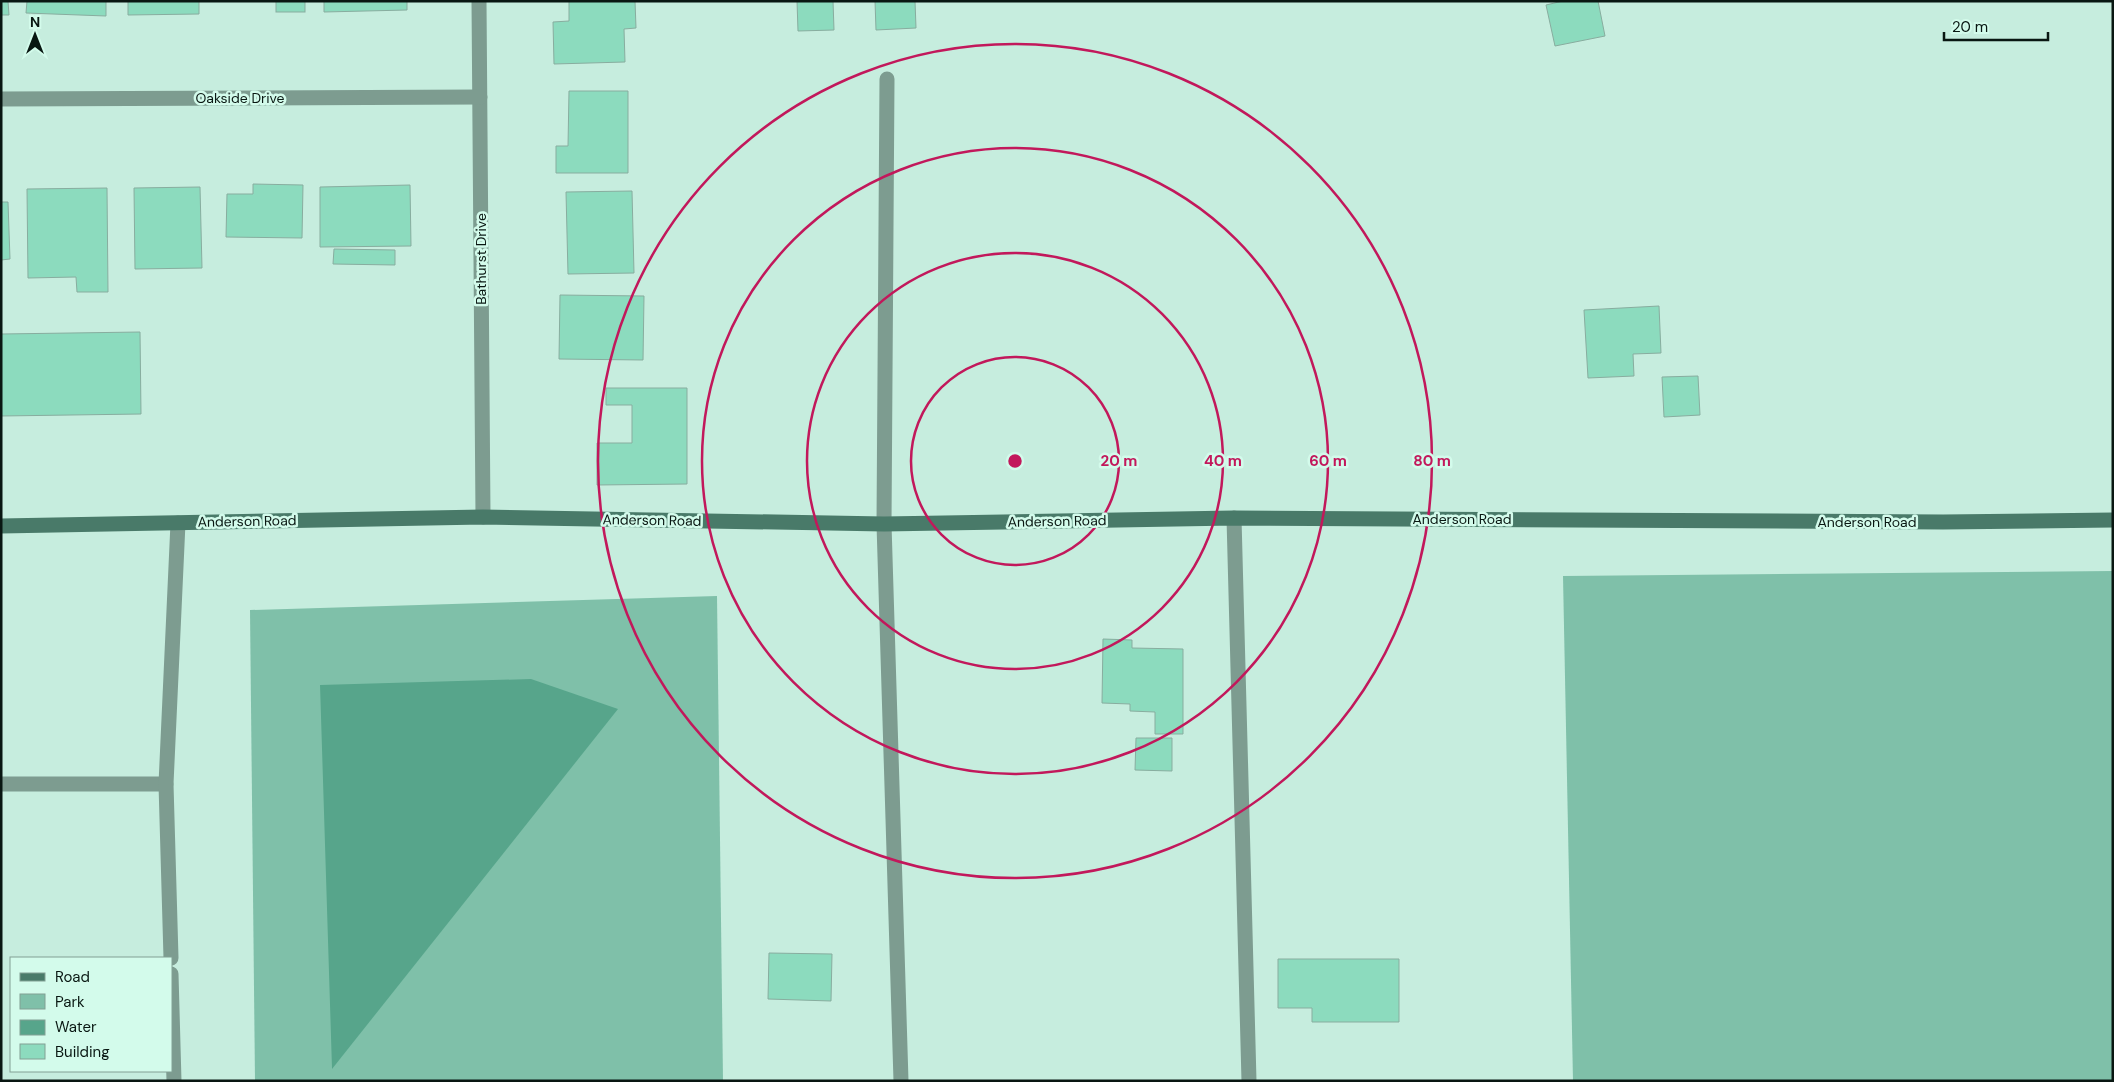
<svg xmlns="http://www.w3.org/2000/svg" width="2114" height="1082" viewBox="0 0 2114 1082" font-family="'DM Sans',sans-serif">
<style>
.green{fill:#7fc0a9}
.water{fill:#57a58b}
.building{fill:#8cdbbe;stroke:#88ad9f}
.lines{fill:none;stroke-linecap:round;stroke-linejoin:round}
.lane{stroke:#7d9c90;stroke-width:15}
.street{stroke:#7d9c90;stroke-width:15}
.secondary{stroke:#497a69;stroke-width:15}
.ring{fill:none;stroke:#c2185b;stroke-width:2.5}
.labels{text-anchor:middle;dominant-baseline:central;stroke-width:5;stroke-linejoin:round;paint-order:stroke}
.street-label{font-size:14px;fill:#091712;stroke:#d3fbeb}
.centre{fill:#c2185b;stroke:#d3fbeb;stroke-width:2.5}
.ring-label{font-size:15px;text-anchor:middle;font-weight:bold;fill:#c2185b;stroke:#d3fbeb;stroke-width:5;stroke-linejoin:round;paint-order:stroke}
</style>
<rect width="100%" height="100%" fill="#c6edde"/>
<g class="green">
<path d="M2113,571V1081H1573L1563,576Z"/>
<path d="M717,596L723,1081H255L250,610Z"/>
</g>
<path class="water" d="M531,679L618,709L332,1069L320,685Z"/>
<g class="building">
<path d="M1,1H8L9,15H1Z"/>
<path d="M27,1H106V16L26,13Z"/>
<path d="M128,1H199V14L128,15Z"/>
<rect x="276" y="1" width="29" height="11"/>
<path d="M324,1H407V10L324,12Z"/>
<path d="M569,1H635L636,28L624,29L625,62L554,64L553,22L569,21Z"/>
<path d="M797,1H833L834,30L798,31Z"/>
<path d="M875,1H915L916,28L876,30Z"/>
<path d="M1563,1H1598L1605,36L1555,46L1546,5Z"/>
<path d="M569,91H628V173H556V146H568Z"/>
<path d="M253,184L303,185L302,238L226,237L227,194H253Z"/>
<path d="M410,185L411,246L320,247V187Z"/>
<path d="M200,187L202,268L135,269L134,188Z"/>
<path d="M107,188L108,292H77L76,277L28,278L27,189Z"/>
<path d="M632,191L634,273L568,274L566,192Z"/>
<path d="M1,202H8L10,259L1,260Z"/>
<path d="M334,249L395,250V265L333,264Z"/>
<path d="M560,295L644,296L643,360L559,359Z"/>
<path d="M1659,306L1661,353L1633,354L1634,376L1588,378L1584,310Z"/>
<path d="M140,332L141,414L1,416V334Z"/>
<path d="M1698,376L1700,415L1664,417L1662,377Z"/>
<path d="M606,388H687V484L597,485V443H632V405H606Z"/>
<path d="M1103,639L1132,640V648L1183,649V734H1155V712L1130,711V704L1102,703Z"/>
<path d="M1136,738H1172V771L1135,770Z"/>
<path d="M769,953L832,954L831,1001L768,999Z"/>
<path d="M1278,959H1399V1022H1312V1008H1278Z"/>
</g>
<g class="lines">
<g class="lane">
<path d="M1,784H166"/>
<path d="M171,958L166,784L178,523"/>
<path d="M171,974L174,1081"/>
</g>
<g class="street">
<path d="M479,1L483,517"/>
<path d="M887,79L884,524L901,1081"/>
<path d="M1,99L480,97"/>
<path d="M1234,518L1249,1081"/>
</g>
<path class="secondary" d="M1,526L483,517L884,524L1234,518L1943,522L2113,520"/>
</g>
<g class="ring">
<circle cx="1015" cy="461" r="104"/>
<circle cx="1015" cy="461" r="208"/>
<circle cx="1015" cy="461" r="313"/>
<circle cx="1015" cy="461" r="417"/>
</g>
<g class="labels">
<g class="street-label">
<text x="240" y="98">Oakside Drive</text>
<text transform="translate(481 259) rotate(-90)">Bathurst Drive</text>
<text x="1462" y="519">Anderson Road</text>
<text transform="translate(652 520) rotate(1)">Anderson Road</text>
<text transform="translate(247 521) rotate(-1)">Anderson Road</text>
<text transform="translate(1057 521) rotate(-1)">Anderson Road</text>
<text x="1867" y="522">Anderson Road</text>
</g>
</g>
<circle cx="1015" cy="461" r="8" class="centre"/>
<g class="ring-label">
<text x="1119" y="466">20 m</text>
<text x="1223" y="466">40 m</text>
<text x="1328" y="466">60 m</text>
<text x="1432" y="466">80 m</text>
</g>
<rect width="2114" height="1082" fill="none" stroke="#091712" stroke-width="5"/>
<rect x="10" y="957" width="162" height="115" fill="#d3fbeb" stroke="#82a094"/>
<rect x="20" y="973" width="25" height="8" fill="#497a69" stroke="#82a094"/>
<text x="55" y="982" font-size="15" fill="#091712">Road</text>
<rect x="20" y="994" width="25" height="15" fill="#7fc0a9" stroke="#82a094"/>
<text x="55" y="1007" font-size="15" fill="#091712">Park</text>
<rect x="20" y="1020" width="25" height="15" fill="#57a58b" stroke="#82a094"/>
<text x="55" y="1032" font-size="15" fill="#091712">Water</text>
<rect x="20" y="1044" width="25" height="15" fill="#8cdbbe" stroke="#82a094"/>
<text x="55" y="1057" font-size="15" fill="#091712">Building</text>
<g transform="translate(35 35)" stroke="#d3fbeb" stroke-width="4" paint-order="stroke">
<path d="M0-4L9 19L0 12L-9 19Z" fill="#091712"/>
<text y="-8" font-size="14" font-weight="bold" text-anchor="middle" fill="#091712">N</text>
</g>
<path d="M1944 32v8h104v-8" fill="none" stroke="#091712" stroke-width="2.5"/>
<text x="1952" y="32" font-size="15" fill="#091712" stroke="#d3fbeb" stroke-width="4" paint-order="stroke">20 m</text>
</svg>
